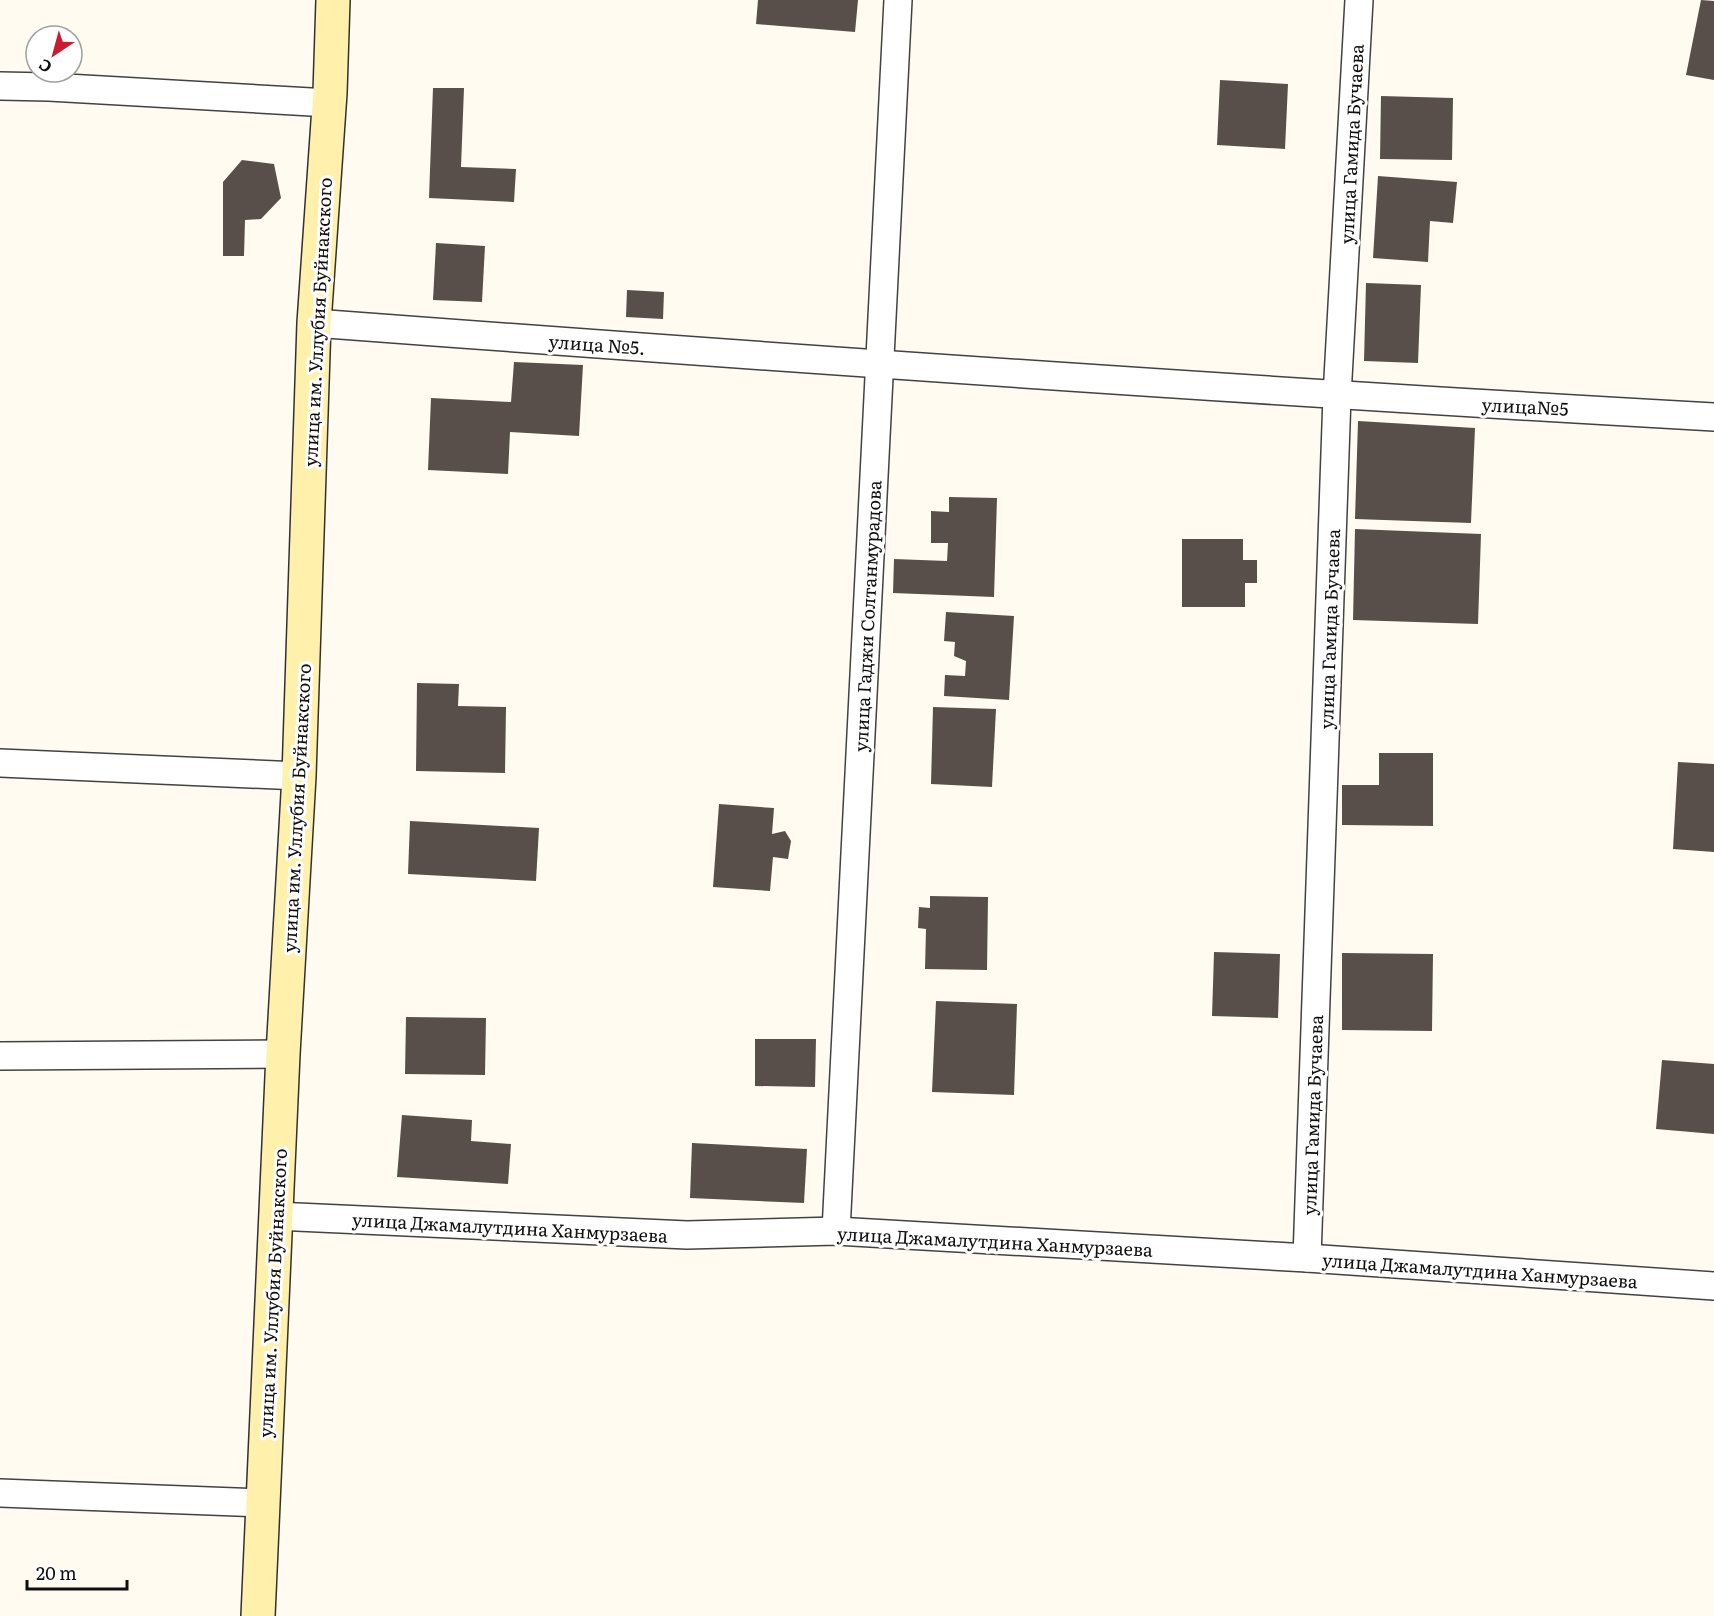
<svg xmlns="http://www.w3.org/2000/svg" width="1714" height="1616" viewBox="0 0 1714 1616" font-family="Literata,serif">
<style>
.building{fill:#594f4a}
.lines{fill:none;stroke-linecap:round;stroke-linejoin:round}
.minor-casing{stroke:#424242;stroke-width:30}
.secondary-casing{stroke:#313131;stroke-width:36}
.minor{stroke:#fff;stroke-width:27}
.secondary{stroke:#fff0ac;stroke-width:33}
.labels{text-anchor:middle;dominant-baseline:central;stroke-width:6;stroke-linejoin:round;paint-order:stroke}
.street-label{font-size:18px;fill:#0f0f0f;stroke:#fff}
</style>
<rect width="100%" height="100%" fill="#fffbf1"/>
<g class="building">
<path d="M758,0H858L855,32L756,24Z"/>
<path d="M1701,0L1714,1V80L1686,75Z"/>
<path d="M1220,80L1288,84L1285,149L1217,145Z"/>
<path d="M433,88H464L461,167L516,169L514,202L429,198Z"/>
<path d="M1381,96L1453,98L1452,160L1380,159Z"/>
<path d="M242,160L274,164L281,198L261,219L245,220L244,256H223V182Z"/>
<path d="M1378,176L1457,182L1453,223L1430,221L1428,262L1373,258Z"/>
<path d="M436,243L485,246L482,302L433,300Z"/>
<path d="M1366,283L1421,285L1418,363L1364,361Z"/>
<path d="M627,290L664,292L663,319L626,317Z"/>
<path d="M514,362L583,365L579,436L510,432L508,474L428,470L431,398L511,402Z"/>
<path d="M1358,421L1475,428L1471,523L1355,519Z"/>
<path d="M949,497L997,498L994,597L893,593L894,559L947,561L948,543H931V511L949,512Z"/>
<path d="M1355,529L1481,534L1478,624L1353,620Z"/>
<path d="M1182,539H1243V560H1257V583H1245V607H1182Z"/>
<path d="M946,612L1014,616L1009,700L944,696L945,675L965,676L966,661L954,656L955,642L944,641Z"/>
<path d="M417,683L459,684L458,706L506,707L505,773L416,771Z"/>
<path d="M933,707L996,709L992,787L931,784Z"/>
<path d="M1379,753H1433V826L1342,825V785H1379Z"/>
<path d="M1678,762L1714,764V852L1673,849Z"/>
<path d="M719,804L774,808L772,834L785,831L791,841L788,859L773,857L770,891L713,887Z"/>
<path d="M410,821L539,828L536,881L408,874Z"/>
<path d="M930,896L988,897L987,970L925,969L926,929L918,928L919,907L930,908Z"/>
<path d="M1214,952L1280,954L1278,1018L1212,1016Z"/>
<path d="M1342,953L1433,954L1432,1031L1342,1030Z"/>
<path d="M936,1001L1017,1004L1014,1095L932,1092Z"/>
<path d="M406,1017L486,1018L485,1075L405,1074Z"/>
<path d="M755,1039H816L815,1087L755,1086Z"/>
<path d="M1662,1060L1714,1064V1134L1656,1129Z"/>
<path d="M402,1115L472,1120L471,1141L511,1144L508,1184L397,1177Z"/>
<path d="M692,1143L807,1149L804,1203L690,1198Z"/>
</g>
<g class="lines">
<g class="minor-casing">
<g id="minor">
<path d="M0,86L49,87L329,103"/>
<path d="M314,323C780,358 1247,391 1714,417"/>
<path d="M0,763L299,776"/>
<path d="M0,1056L283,1054"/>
<path d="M275,1216L687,1235L836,1231L1307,1258L1714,1286"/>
<path d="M836,1231L898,0"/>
<path d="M1307,1258L1337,396L1359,0"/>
<path d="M0,1493L262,1503"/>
</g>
</g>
<g class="secondary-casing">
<path id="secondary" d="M258,1616L283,1054L299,776L314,323L330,93L333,0"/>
</g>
<use href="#minor" class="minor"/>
<use href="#secondary" class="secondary"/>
</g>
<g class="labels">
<g class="street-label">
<text transform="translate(1351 144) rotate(-87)">улица Гамида Бучаева</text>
<text transform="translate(317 322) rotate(-87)">улица им. Уллубия Буйнакского</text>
<text transform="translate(597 344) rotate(4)">улица №5.</text>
<text transform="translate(1525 406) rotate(3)">улица№5</text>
<text transform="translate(867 616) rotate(-87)">улица Гаджи Солтанмурадова</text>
<text transform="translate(1329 629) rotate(-88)">улица Гамида Бучаева</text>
<text transform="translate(296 808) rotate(-87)">улица им. Уллубия Буйнакского</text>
<text transform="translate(1312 1115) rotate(-88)">улица Гамида Бучаева</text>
<text transform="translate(510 1227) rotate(3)">улица Джамалутдина Ханмурзаева</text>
<text transform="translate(995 1241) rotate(3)">улица Джамалутдина Ханмурзаева</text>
<text transform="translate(1480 1270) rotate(4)">улица Джамалутдина Ханмурзаева</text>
<text transform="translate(272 1293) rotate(-87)">улица им. Уллубия Буйнакского</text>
</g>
</g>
<g transform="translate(54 54) rotate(216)"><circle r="28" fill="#ffffff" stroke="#9f9f9f" stroke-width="1.5"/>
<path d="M0-4.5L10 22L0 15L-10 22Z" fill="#cb1b30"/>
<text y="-9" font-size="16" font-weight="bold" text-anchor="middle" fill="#0f0f0f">С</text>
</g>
<path d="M27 1580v9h100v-9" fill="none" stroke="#0f0f0f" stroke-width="3"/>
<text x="36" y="1580" font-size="18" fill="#0f0f0f" stroke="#ffffff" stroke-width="4.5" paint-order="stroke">20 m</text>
</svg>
